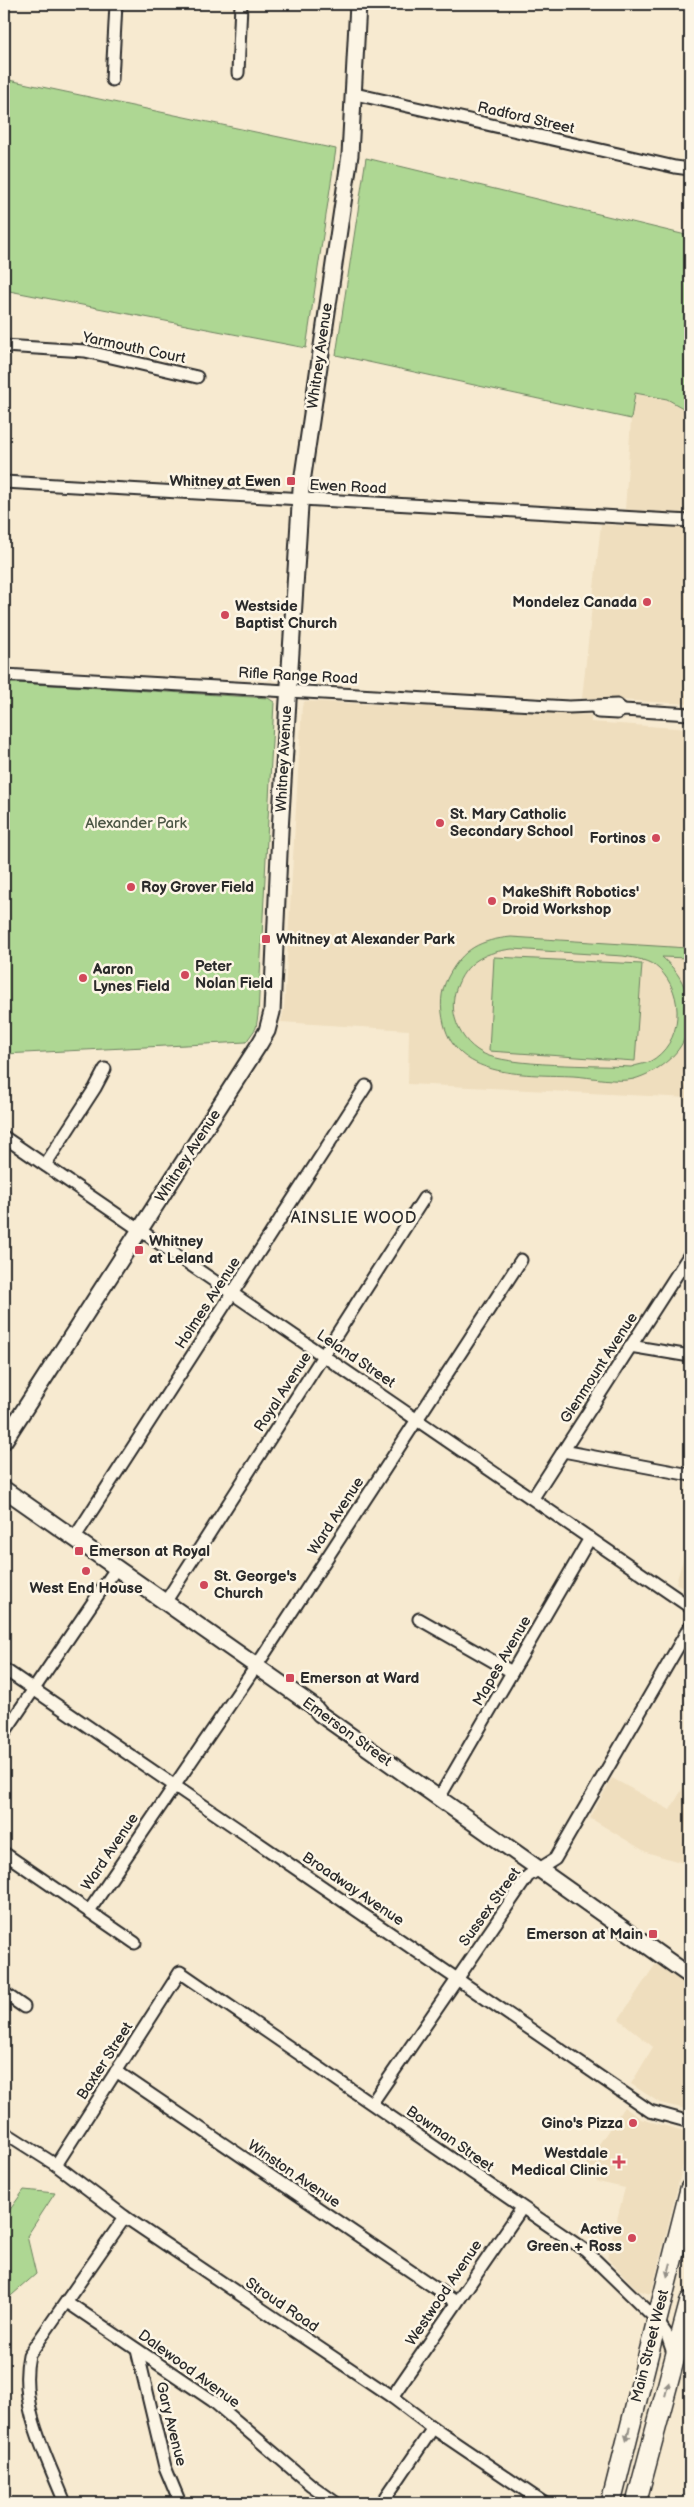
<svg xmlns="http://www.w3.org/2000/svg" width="694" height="2507" viewBox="0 0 694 2507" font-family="'Balsamiq Sans',sans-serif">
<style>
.built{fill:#efdebe}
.green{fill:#aed793;stroke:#6c815f;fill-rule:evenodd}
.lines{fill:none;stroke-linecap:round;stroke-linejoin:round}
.minor-casing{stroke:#2b2b2b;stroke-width:15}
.tertiary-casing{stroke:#2b2b2b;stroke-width:19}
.primary-casing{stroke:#2b2b2b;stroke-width:22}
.minor{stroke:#fcf5e5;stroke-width:11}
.tertiary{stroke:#fcf5e5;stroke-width:15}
.primary{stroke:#fcf5e5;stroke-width:19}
.oneway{fill:#949088}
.poi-dot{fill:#d1495b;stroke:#fcf5e5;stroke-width:2}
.labels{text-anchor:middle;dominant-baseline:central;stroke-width:5;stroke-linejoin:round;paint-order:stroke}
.street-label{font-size:15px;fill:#2b2b2b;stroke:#fcf5e5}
.poi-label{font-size:15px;font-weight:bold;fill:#2b2b2b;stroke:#fcf5e5;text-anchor:start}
.park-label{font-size:15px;fill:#4c5645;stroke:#fcf5e5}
.neighbourhood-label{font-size:16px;letter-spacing:1px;fill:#2b2b2b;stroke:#fcf5e5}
</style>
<rect width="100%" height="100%" fill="#f7ead0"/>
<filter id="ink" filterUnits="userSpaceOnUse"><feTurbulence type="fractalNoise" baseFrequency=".02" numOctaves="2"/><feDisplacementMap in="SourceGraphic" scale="10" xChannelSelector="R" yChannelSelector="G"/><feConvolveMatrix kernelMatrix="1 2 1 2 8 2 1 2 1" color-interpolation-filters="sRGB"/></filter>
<g filter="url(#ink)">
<g class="built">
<path d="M635,393L667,399L690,412V704L582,698L601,524L624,526L631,419Z"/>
<path d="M305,701L591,715V722L690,729V1098L408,1084L409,1030L281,1022L284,1009L302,706Z"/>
<path d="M687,1546L690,1547V1592L676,1583Z"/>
<path d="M690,1776V1865L646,1852L590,1818L612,1778L670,1810Z"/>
<path d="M657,1962L690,1985V2110L660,2103L631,2084L653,2047L619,2019Z"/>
<path d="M624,2107L641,2119L688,2132L690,2136L652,2291L650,2294L638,2290L607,2258L625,2188L598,2182L583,2168Z"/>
</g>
<g class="green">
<path d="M4,79L336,149L306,348L4,290Z"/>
<path d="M366,158L690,236V412L667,399L635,393L631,419L336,355Z"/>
<path d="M16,683L268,698L274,702L258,1015L256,1028L246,1042L4,1054V684Z"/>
<path d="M511,937L688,948V958L662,957C686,978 694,1003 686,1034C680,1056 655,1073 634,1079C619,1083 590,1077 573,1076C529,1074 458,1080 444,1024C440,1007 440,992 448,977C463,948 481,940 511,937ZM512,949L623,956C635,958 650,960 659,969C685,993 684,1044 649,1062C644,1064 636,1065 631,1067C598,1065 507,1067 482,1053C468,1045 459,1033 455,1018C452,1006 453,995 458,984C468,960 487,952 512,949Z"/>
<path d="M494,957L642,964L635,1061L489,1051Z"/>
<path d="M24,2190L55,2193L27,2236L36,2274L4,2302V2218Z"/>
</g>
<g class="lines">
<g class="minor-casing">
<g id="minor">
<path d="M238,73L241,4"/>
<path d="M112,80L116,4"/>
<path d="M355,94L675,167L690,169"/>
<path d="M4,346L85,351L197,377"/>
<path d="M4,482L690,521"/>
<path d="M4,675L569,707L617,705L623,710"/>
<path d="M598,712L617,713L623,710L690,714"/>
<path d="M4,1137L690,1607"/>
<path d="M45,1165L95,1088L105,1069"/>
<path d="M630,1346L690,1356"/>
<path d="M563,1451L690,1475"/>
<path d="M533,1498L690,1254"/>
<path d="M75,1537L366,1086"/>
<path d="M166,1601L424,1198"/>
<path d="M419,1619L512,1672"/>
<path d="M4,1669L650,2111L690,2122"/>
<path d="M4,1733L117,1567"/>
<path d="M439,1798L590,1538"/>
<path d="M4,1853L135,1943"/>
<path d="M89,1911L263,1656L521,1260"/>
<path d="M4,1993L24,2007"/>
<path d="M116,2071L456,2302"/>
<path d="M372,2103L528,1876L555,1859L690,1626"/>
<path d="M4,2132L56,2165L125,2217L392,2397L433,2428L544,2503"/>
<path d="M56,2165L180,1972L586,2251L656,2319L667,2335L674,2356"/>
<path d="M67,2302L213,2401L311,2485L336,2503"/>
<path d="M137,2350L165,2467L180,2503"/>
<path d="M392,2397L522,2208"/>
<path d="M65,2503C47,2457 18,2405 29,2355L125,2217"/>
<path d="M382,2503L433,2428"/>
</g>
</g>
<g class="tertiary-casing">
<g id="tertiary">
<path d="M4,1441L260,1043L267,1031L272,1012L280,831L301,489L350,155L358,4"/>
<path d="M4,1489L313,1706L320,1714L690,1976"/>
</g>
</g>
<g class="primary-casing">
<g id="primary">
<path d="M611,2503L690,2189"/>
<path d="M636,2503L690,2301"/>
</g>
</g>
<use href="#minor" class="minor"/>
<use href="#tertiary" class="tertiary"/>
<use href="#primary" class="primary"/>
</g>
<defs><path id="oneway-solid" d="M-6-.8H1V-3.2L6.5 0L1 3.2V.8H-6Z" transform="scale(1.25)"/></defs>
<g class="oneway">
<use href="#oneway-solid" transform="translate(669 2270) rotate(105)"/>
<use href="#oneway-solid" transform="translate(667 2389) rotate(-75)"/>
<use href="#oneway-solid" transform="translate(628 2434) rotate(104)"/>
</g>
</g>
<g class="poi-dot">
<rect x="286" y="476" width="10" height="10" rx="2.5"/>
<circle cx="647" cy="602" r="5"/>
<circle cx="225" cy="615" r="5"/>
<circle cx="440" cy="823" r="5"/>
<circle cx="656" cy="838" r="5"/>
<circle cx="131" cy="887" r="5"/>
<circle cx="492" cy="901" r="5"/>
<rect x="261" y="934" width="10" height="10" rx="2.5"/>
<circle cx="185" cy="975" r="5"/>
<circle cx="83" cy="978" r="5"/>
<rect x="134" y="1245" width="10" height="10" rx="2.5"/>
<rect x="74" y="1546" width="10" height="10" rx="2.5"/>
<circle cx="86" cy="1571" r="5"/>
<circle cx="204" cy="1585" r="5"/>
<rect x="285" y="1673" width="10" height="10" rx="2.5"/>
<rect x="648" y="1929" width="10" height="10" rx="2.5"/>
<circle cx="633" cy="2123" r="5"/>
<path d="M616.5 2154.5h5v5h5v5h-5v5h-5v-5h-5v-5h5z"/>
<circle cx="632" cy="2238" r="5"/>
</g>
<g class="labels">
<g class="street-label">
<text transform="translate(526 118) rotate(13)">Radford Street</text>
<text transform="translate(134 348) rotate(12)">Yarmouth Court</text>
<text transform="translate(320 356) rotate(-82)">Whitney Avenue</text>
<text transform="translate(348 487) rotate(3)">Ewen Road</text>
<text transform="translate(298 676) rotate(3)">Rifle Range Road</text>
<text transform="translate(284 759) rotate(-87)">Whitney Avenue</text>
<text transform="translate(188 1156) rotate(-57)">Whitney Avenue</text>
<text transform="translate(208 1303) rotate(-57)">Holmes Avenue</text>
<text transform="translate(356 1359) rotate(34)">Leland Street</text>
<text transform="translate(599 1368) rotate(-57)">Glenmount Avenue</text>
<text transform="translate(283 1392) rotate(-57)">Royal Avenue</text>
<text transform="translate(336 1516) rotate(-57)">Ward Avenue</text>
<text transform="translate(502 1661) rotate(-60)">Mapes Avenue</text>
<text transform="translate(347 1732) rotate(36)">Emerson Street</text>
<text transform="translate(110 1852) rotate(-56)">Ward Avenue</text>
<text transform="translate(353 1889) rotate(34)">Broadway Avenue</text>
<text transform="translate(490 1907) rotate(-54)">Sussex Street</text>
<text transform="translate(105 2061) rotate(-57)">Baxter Street</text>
<text transform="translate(450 2139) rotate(35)">Bowman Street</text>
<text transform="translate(294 2174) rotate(34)">Winston Avenue</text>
<text transform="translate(444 2293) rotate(-56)">Westwood Avenue</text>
<text transform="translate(282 2305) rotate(34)">Stroud Road</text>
<text transform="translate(650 2346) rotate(-76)">Main Street West</text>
<text transform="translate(189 2369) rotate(36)">Dalewood Avenue</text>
<text transform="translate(171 2424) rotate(76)">Gary Avenue</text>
</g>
<g class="poi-label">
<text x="281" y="481" text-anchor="end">Whitney at Ewen</text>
<text x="637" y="602" text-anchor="end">Mondelez Canada</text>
<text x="235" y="606">Westside<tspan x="235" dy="17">Baptist Church</tspan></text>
<text x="450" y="814">St. Mary Catholic<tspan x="450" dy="17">Secondary School</tspan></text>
<text x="646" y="838" text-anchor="end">Fortinos</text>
<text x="141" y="887">Roy Grover Field</text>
<text x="502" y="892">MakeShift Robotics'<tspan x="502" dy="17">Droid Workshop</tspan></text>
<text x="276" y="939">Whitney at Alexander Park</text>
<text x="195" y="966">Peter<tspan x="195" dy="17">Nolan Field</tspan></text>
<text x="93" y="969">Aaron<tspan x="93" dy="17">Lynes Field</tspan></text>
<text x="149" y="1241">Whitney<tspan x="149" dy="17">at Leland</tspan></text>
<text x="89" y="1551">Emerson at Royal</text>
<text x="214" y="1576">St. George's<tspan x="214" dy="17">Church</tspan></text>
<text x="86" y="1588" text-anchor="middle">West End House</text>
<text x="300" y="1678">Emerson at Ward</text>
<text x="643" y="1934" text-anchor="end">Emerson at Main</text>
<text x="623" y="2123" text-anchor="end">Gino's Pizza</text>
<text x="608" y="2153" text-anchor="end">Westdale<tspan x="608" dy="17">Medical Clinic</tspan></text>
<text x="622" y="2229" text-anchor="end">Active<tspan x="622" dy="17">Green + Ross</tspan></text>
</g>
<g class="park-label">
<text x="136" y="823">Alexander Park</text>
</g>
<g class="neighbourhood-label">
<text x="354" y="1218">AINSLIE WOOD</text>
</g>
</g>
<rect width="694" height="2507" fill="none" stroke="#fcf5e5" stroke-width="20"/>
<rect x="10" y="10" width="674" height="2487" fill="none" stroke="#2b2b2b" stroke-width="2" filter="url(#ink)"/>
</svg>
